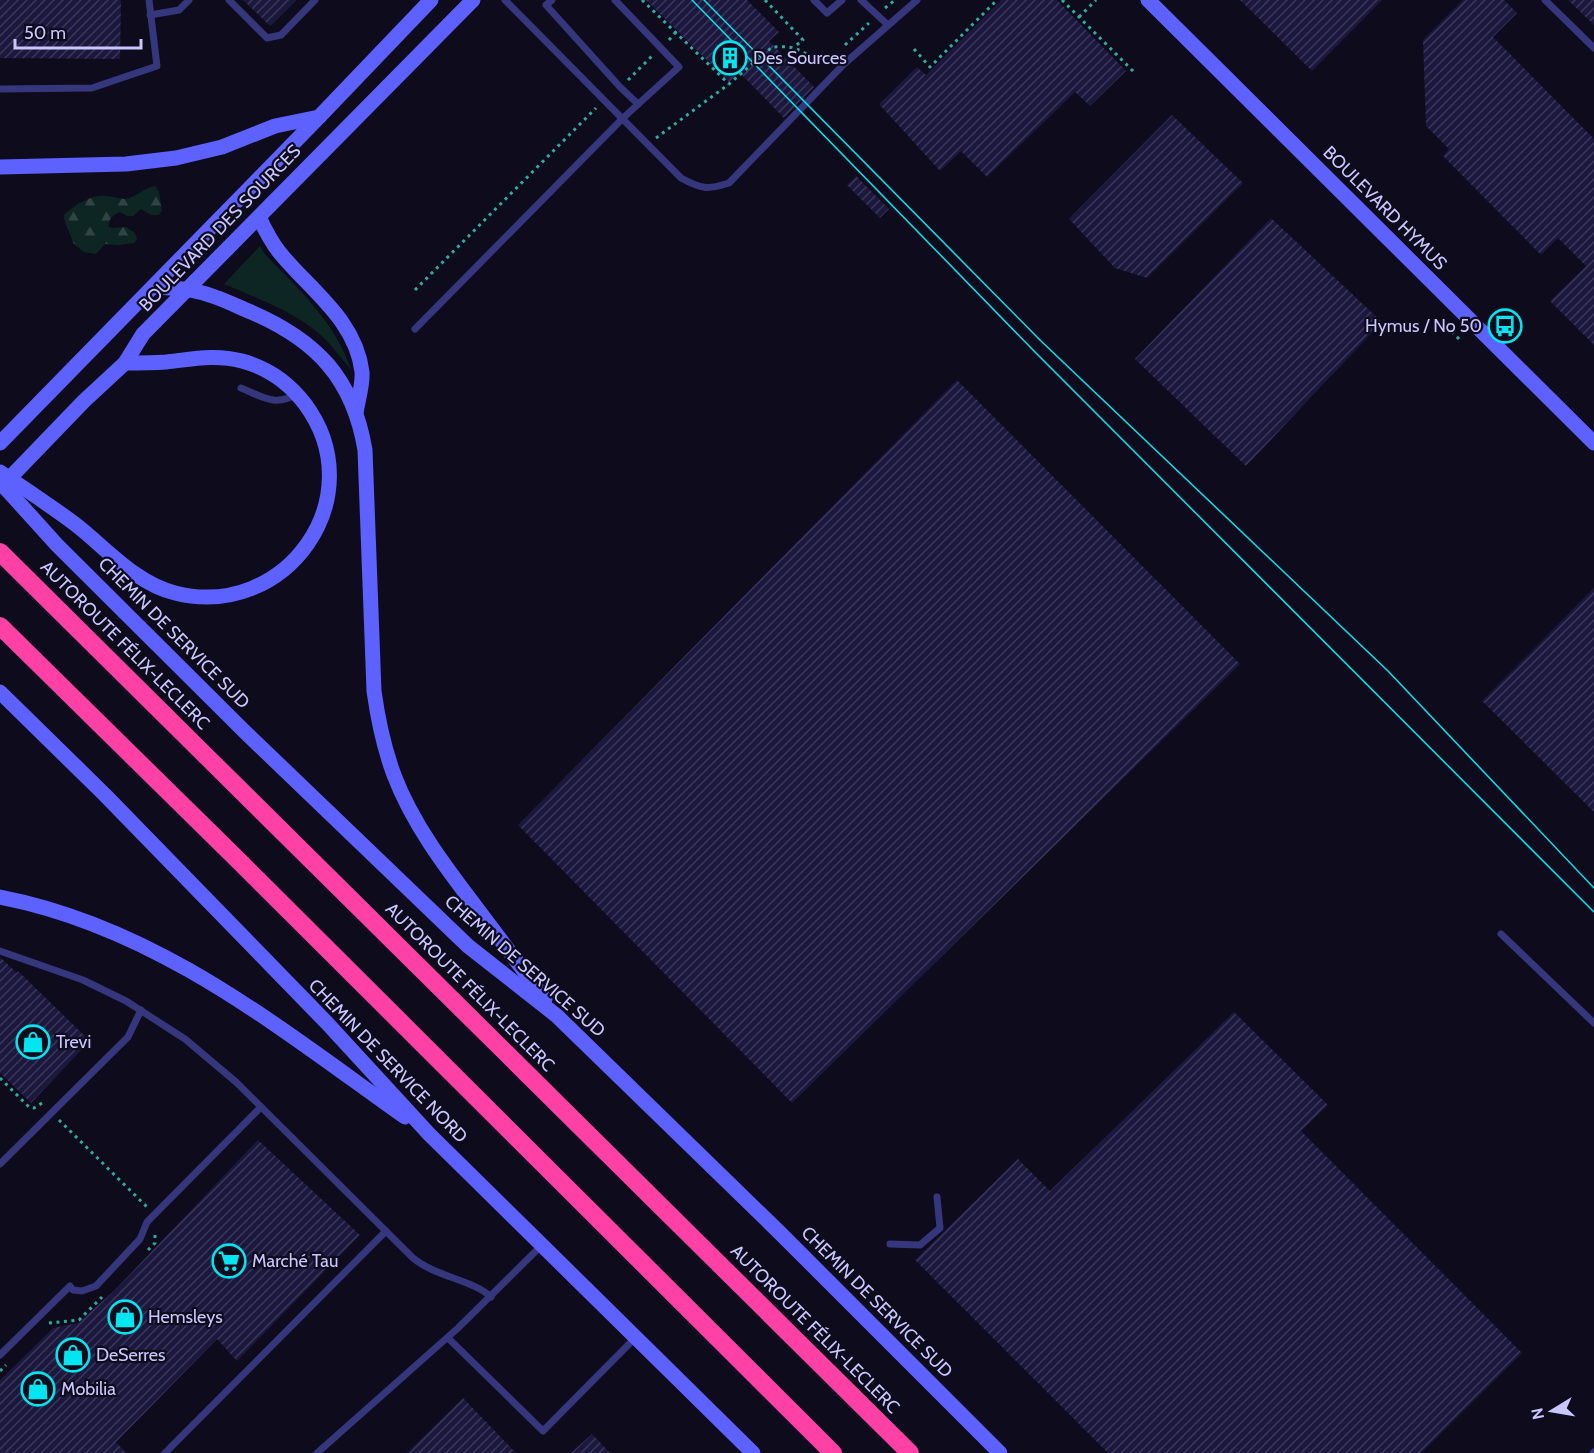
<svg xmlns="http://www.w3.org/2000/svg" width="1594" height="1453" viewBox="0 0 1594 1453" font-family="Cabin,sans-serif">
<style>
.grass{fill:#0e2623}
.forest{fill:url(#forest-firs)}
.building{fill:url(#building-hatch)}
.lines{fill:none;stroke-linecap:round;stroke-linejoin:round}
.path{stroke:#2bad9f;stroke-width:3;stroke-dasharray:3 4.5;stroke-linecap:butt}
.lane{stroke:#35367b;stroke-width:7}
.secondary{stroke:#5c61ff;stroke-width:15}
.highway{stroke:#ff40a5;stroke-width:18}
.tram{stroke:#00e5f0;stroke-width:1.5}
.labels{text-anchor:middle;dominant-baseline:central;stroke-width:4.5;stroke-linejoin:round;paint-order:stroke}
.poi-label{font-size:18px;fill:#c9c5ff;stroke:#0d0b1c;text-anchor:start}
.street-label{font-size:18px;fill:#c9c5ff;stroke:#0d0b1c}
</style>
<defs>
<pattern id="forest-firs" width="22" height="20" patternUnits="userSpaceOnUse" patternTransform="scale(1.5)"><rect width="22" height="20" fill="#0e2623"/><path d="M5 1l3.5 6h-7zM16 11l3.5 6h-7z" fill="#304444"/></pattern>
<pattern id="building-hatch" width="6" height="6" patternUnits="userSpaceOnUse" patternTransform="scale(1.5)"><rect width="6" height="6" fill="#1c173d"/><path d="M-1 1l2-2M0 6l6-6M5 7l2-2" fill="none" stroke="#3c375a"/></pattern>
</defs>
<rect width="100%" height="100%" fill="#0d0b1c"/>
<path class="grass" d="M260,246L264,253C298,289 335,321 351,370C342,359 333,347 323,337C295,311 258,299 224,284Z"/>
<path class="forest" d="M155,186L159,192L162,210L159,215H151L141,209L133,216H127L120,212C114,214 107,220 109,227L113,228L126,227L135,233L137,239L134,243L119,245L105,244L96,254L84,252L73,243C71,233 64,225 64,215C73,206 92,194 106,196C113,196 118,199 125,199C137,197 144,188 155,186Z"/>
<g class="building">
<path d="M0,0H121L120,59L0,58Z"/>
<path d="M243,0H296L270,26Z"/>
<path d="M646,0H747L779,32L769,41L814,87L784,118L739,72L729,82Z"/>
<path d="M1001,0H1057L1126,71L1090,106L1075,92L987,177L961,151L940,171L879,104L917,67L926,75Z"/>
<path d="M1240,0H1382L1312,71Z"/>
<path d="M1463,0H1504L1517,13L1493,37L1594,139V345L1550,301L1586,266L1558,238L1541,255L1443,156L1449,149L1426,126L1423,40Z"/>
<path d="M1568,0H1594V25Z"/>
<path d="M1172,115L1243,183L1147,278L1115,268L1069,219Z"/>
<path d="M856,176L889,209L880,218L847,185Z"/>
<path d="M1271,218L1382,322L1246,466L1135,359Z"/>
<path d="M957,380L1240,664L792,1103L518,825Z"/>
<path d="M1594,588V812L1482,701Z"/>
<path d="M0,957L17,973L18,971L90,1041L31,1103L0,1073Z"/>
<path d="M1234,1012L1328,1105L1301,1131L1522,1353L1421,1453H1108L915,1260L1018,1159L1050,1191Z"/>
<path d="M258,1140L360,1235L237,1361L217,1339L116,1442L126,1453H0V1380L53,1328L78,1323L115,1290Z"/>
<path d="M463,1398L516,1453H407Z"/>
<path d="M592,1434L610,1453H571Z"/>
</g>
<g class="lines">
<g class="path">
<path d="M642,0L729,84"/>
<path d="M765,0L803,40L794,47"/>
<path d="M1062,0L1134,72"/>
<path d="M885,8L895,0"/>
<path d="M1079,17L1096,0"/>
<path d="M669,40L676,32"/>
<path d="M845,45L869,23"/>
<path d="M914,49L930,67L997,0"/>
<path d="M628,80L653,55"/>
<path d="M656,138L729,84L772,47C779,47 787,46 793,48C811,53 813,66 836,54"/>
<path d="M415,290L596,108"/>
<path d="M1441,321L1461,341"/>
<path d="M0,1078L29,1107L34,1108L42,1103"/>
<path d="M59,1120L147,1207"/>
<path d="M148,1250L155,1243V1235"/>
<path d="M49,1323L79,1320L102,1297"/>
<path d="M0,1371L6,1365"/>
</g>
<g class="lane">
<path d="M229,0L267,38L281,35L315,0"/>
<path d="M505,0L681,178C701,189 708,190 729,183L844,64L917,0"/>
<path d="M552,0L546,5L620,87L638,104"/>
<path d="M814,0L827,13L842,0"/>
<path d="M861,0L888,25"/>
<path d="M1545,0L1594,48"/>
<path d="M150,15L179,10L189,0"/>
<path d="M0,89L92,88L157,66L149,0"/>
<path d="M415,329L623,118L679,67L615,0"/>
<path d="M241,388C263,397 275,407 297,394"/>
<path d="M1501,934L1594,1023"/>
<path d="M0,951L83,980L126,1001L185,1039L236,1082L413,1258C436,1277 473,1280 491,1297"/>
<path d="M0,1164L128,1037L141,1010"/>
<path d="M890,1244L920,1245L940,1228L937,1197"/>
<path d="M448,1338L543,1431L635,1338"/>
<path d="M0,1355L70,1286L73,1290L82,1291L96,1286L140,1239L147,1222L261,1107"/>
<path d="M165,1453L386,1231"/>
<path d="M317,1453L458,1328L541,1246"/>
<path d="M1593,1453L1594,1452"/>
</g>
<g class="secondary">
<path d="M1148,0L1594,443"/>
<path d="M0,167L126,164L176,158L222,147L275,126L319,117"/>
<path d="M259,217C265,230 271,242 280,253C310,290 356,320 362,372C363,385 358,400 356,413"/>
<path d="M154,287C169,288 185,288 199,292C217,296 234,305 251,312C316,340 353,378 365,450L374,691C378,720 384,748 394,775C413,825 447,869 479,911C501,940 523,970 545,999"/>
<path d="M0,443L319,117L431,0"/>
<path d="M0,472C25,489 51,506 75,524C106,548 135,583 175,593C286,621 374,497 305,404C289,383 268,368 242,361C215,354 193,359 166,362C152,363 138,363 125,363"/>
<path d="M0,482L57,545L244,731L468,946L557,1016L778,1231L1000,1453"/>
<path d="M2,486L84,401L125,363L143,334L473,0"/>
<path d="M0,692L105,795L327,1023L429,1134L753,1453"/>
<path d="M0,897C156,927 278,1027 405,1117"/>
</g>
<g class="highway">
<path d="M0,552L910,1453"/>
<path d="M0,626L238,860L833,1453"/>
</g>
<g class="tram">
<path d="M692,0L1034,351L1594,912"/>
<path d="M704,0L1041,341L1388,671L1594,888"/>
</g>
</g>
<defs>
<g id="building-ring" transform="scale(1.725)"><circle r="9.5" fill="#0d0b1c" stroke="#00e5f0" stroke-width="1.5"/><path d="M-4-6H4V6H1V3H-1V6H-4ZM-2.5-4.3h1.7v1.8h-1.7ZM.8-4.3h1.7v1.8H.8ZM-2.5-1h1.7V.8h-1.7ZM.8-1h1.7V.8H.8Z" fill="#00e5f0"/></g>
<g id="bus-ring" transform="scale(1.725)"><circle r="9.5" fill="#0d0b1c" stroke="#00e5f0" stroke-width="1.5"/><path d="M-5-6H5V4H4V6H2V4H-2V6H-4V4H-5ZM-3.5-4V0h7V-4ZM-3.5 1.2v1.5H-2V1.2ZM2 1.2v1.5H3.5V1.2Z" fill="#00e5f0"/></g>
<g id="shop-ring" transform="scale(1.725)"><circle r="9.5" fill="#0d0b1c" stroke="#00e5f0" stroke-width="1.5"/><path d="M-5-2.5h2.3a2.7 3.5 0 0 1 5.4 0H5L5.5 6h-11ZM-1.5-2.5h3a1.5 2.3 0 0 0-3 0Z" fill="#00e5f0"/></g>
<g id="supermarket-ring" transform="scale(1.725)"><circle r="9.5" fill="#0d0b1c" stroke="#00e5f0" stroke-width="1.5"/><path d="M-6-5.5h2.5l.6 2H6L4.5 2H-2.5L-4.4-4H-6ZM-1.5 3.2a1.3 1.3 0 1 0 .1 0ZM3 3.2a1.3 1.3 0 1 0 .1 0Z" fill="#00e5f0"/></g>
</defs>
<g fill-rule="evenodd">
<use href="#building-ring" x="730" y="58"/>
<use href="#bus-ring" x="1505" y="326"/>
<use href="#shop-ring" x="33" y="1042"/>
<use href="#supermarket-ring" x="229" y="1261"/>
<use href="#shop-ring" x="125" y="1317"/>
<use href="#shop-ring" x="73" y="1355"/>
<use href="#shop-ring" x="38" y="1389"/>
</g>
<g class="labels">
<g class="poi-label">
<text x="753" y="58">Des Sources</text>
<text x="1482" y="326" text-anchor="end">Hymus / No 50</text>
<text x="56" y="1042">Trevi</text>
<text x="252" y="1261">Marché Tau</text>
<text x="148" y="1317">Hemsleys</text>
<text x="96" y="1355">DeSerres</text>
<text x="61" y="1389">Mobilia</text>
</g>
<g class="street-label">
<text transform="translate(1385 208) rotate(45)">BOULEVARD HYMUS</text>
<text transform="translate(220 228) rotate(-46)">BOULEVARD DES SOURCES</text>
<text transform="translate(174 633) rotate(45)">CHEMIN DE SERVICE SUD</text>
<text transform="translate(125 645) rotate(45)">AUTOROUTE FÉLIX-LECLERC</text>
<text transform="translate(525 966) rotate(41)">CHEMIN DE SERVICE SUD</text>
<text transform="translate(470 987) rotate(45)">AUTOROUTE FÉLIX-LECLERC</text>
<text transform="translate(388 1061) rotate(46)">CHEMIN DE SERVICE NORD</text>
<text transform="translate(877 1302) rotate(45)">CHEMIN DE SERVICE SUD</text>
<text transform="translate(815 1329) rotate(45)">AUTOROUTE FÉLIX-LECLERC</text>
</g>
</g>
<g transform="translate(1552 1411) rotate(259)" stroke="#0d0b1c" stroke-width="4.5" paint-order="stroke">
<path d="M0-4.5L10 22L0 15L-10 22Z" fill="#c9c5ff"/>
<text y="-9" font-size="16" font-weight="bold" text-anchor="middle" fill="#c9c5ff">N</text>
</g>
<path d="M15 39v9h126v-9" fill="none" stroke="#c9c5ff" stroke-width="3"/>
<text x="24" y="39" font-size="18" fill="#c9c5ff" stroke="#0d0b1c" stroke-width="4.5" paint-order="stroke">50 m</text>
</svg>
